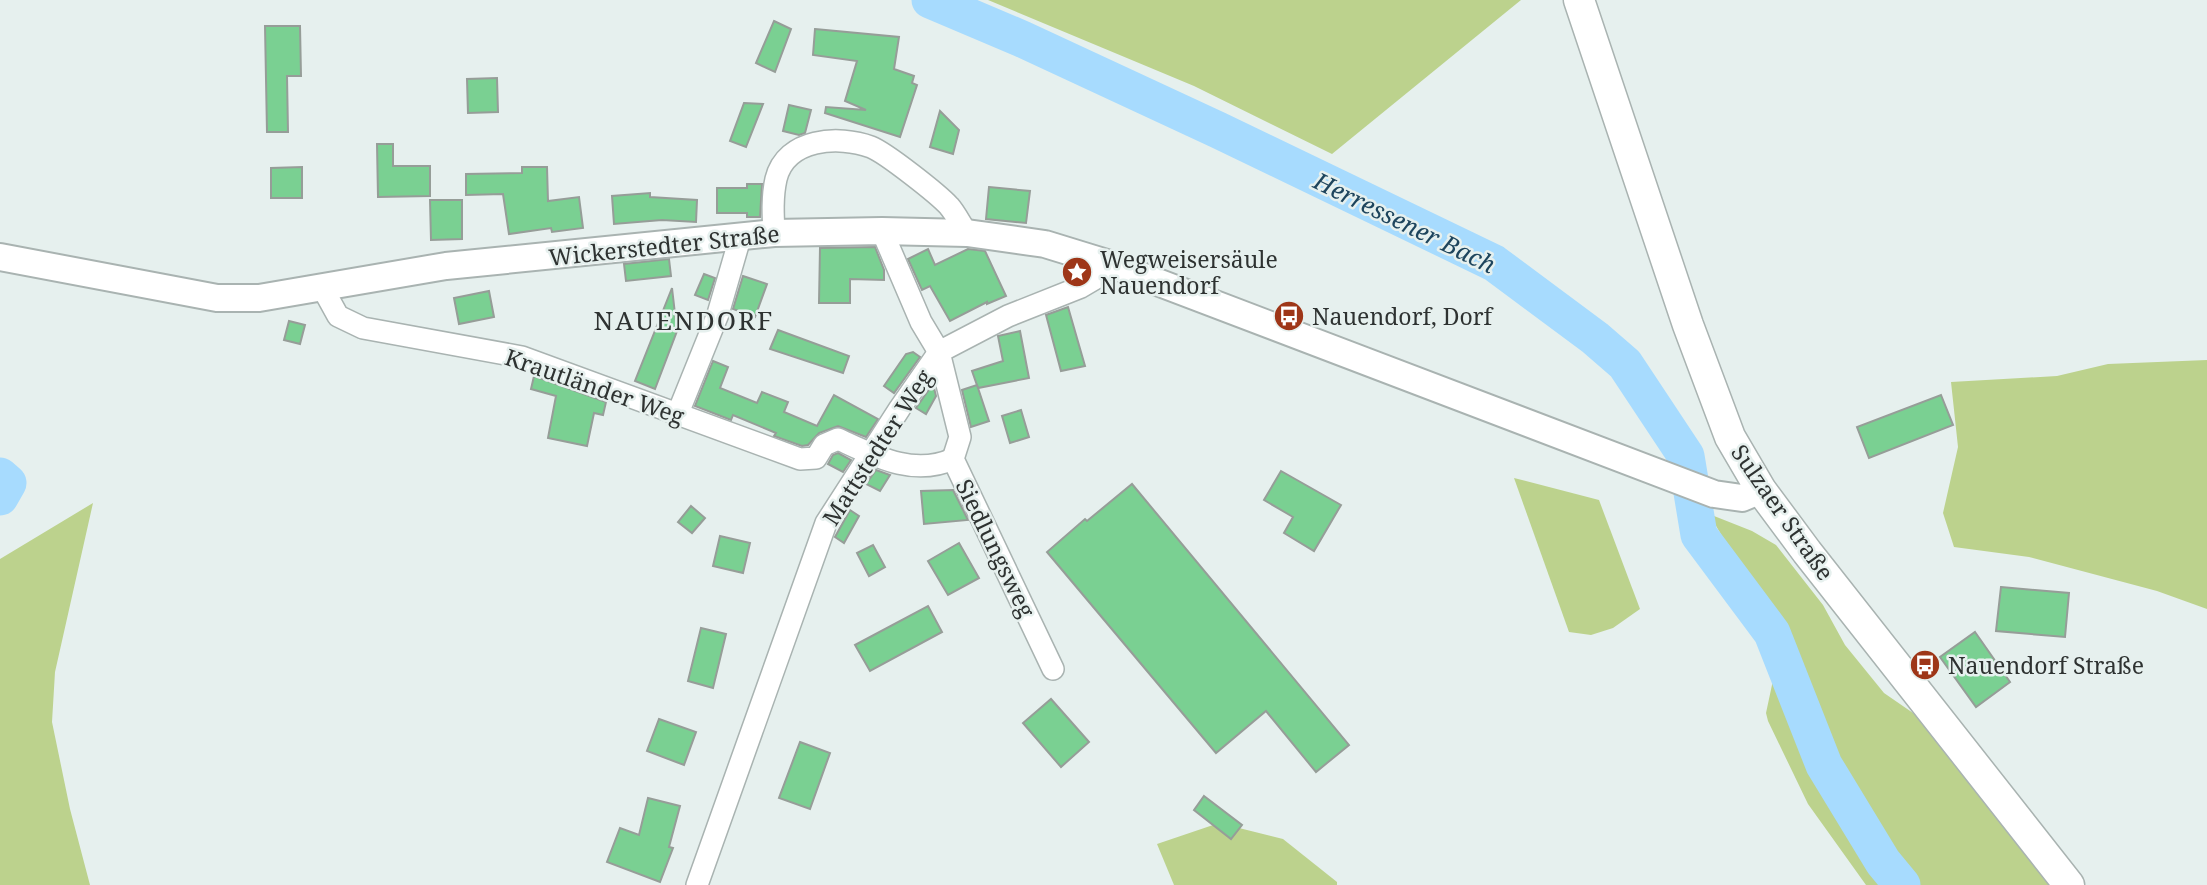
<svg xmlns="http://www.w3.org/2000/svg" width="2207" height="885" viewBox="0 0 2207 885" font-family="'Noto Serif',serif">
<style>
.green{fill:#bcd28d}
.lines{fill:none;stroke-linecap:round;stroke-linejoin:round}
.river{stroke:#a7dbfe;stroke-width:37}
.building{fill:#7ad092;stroke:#969d98;stroke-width:2}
.minor-casing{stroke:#a9b3b1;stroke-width:24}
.tertiary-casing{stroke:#a9b3b1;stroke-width:30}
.secondary-casing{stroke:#a9b3b1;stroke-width:33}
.minor{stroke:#fff;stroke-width:21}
.tertiary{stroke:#fff;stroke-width:26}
.secondary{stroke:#fff;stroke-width:30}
.labels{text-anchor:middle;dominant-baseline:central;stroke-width:5;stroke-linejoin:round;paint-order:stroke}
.street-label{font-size:23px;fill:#2e3231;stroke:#e6f0ee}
.poi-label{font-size:23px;fill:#2e3231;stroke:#e6f0ee;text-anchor:start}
.water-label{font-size:24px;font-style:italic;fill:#1e455d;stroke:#e6f0ee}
.quarter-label{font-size:26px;letter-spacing:2px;fill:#2e3231;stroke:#e6f0ee}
</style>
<rect width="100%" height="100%" fill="#e6f0ee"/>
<g class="green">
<path d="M988,0H1521L1332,154L1194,86Z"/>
<path d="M2207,360V609L2157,591L2029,557L1954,547L1943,513L1958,447L1951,382L2057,376L2108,364Z"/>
<path d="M1514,478L1599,500L1640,609L1613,628L1591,635L1569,632Z"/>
<path d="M93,503L55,672L52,722L70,809L90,885H0V559Z"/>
<path d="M1709,514L1752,531L1776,545L1823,605L1845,645L1884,693L1929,724L2062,885H1866L1808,804L1768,721L1766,713L1782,638Z"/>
<path d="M1219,823L1283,839L1337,882V885H1174L1157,844Z"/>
</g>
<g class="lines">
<g class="river">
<path d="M930,0L1022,39L1218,130L1494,263L1595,338L1625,364L1686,456L1699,535L1772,633L1824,765L1883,862L1902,885"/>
<path d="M0,476L8,483L0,497"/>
</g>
</g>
<g class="building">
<path d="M774,21L791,29L775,72L756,63Z"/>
<path d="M265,26H300L301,76H287L288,132H267Z"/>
<path d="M815,29L899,37L894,69L914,76L912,83L917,85L900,137L825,113L826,107L866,110L845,101L857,61L813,55Z"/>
<path d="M497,78L498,112L468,113L467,79Z"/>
<path d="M744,103L763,104L746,147L730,141Z"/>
<path d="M789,105L811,110L805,133L799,135L783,131Z"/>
<path d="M940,111L959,130L953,154L930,147Z"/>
<path d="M377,144H393V166H430V196L378,197Z"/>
<path d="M302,167V198H271V168Z"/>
<path d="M522,167H547L548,201L579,197L583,228L552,232L551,228L509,234L503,194L466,195V174L522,173Z"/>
<path d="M747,184H762L760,217H747V213H717V188H747Z"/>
<path d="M989,187L1030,191L1026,223L986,219Z"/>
<path d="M650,193V197L697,200L696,222L662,220L614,224L612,196Z"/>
<path d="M430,200H462V239L431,240Z"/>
<path d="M875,247L884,270V280L850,279V303H819L820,248Z"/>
<path d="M928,249L935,265L968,249L985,251L1006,296L987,304V302L950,321L930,286L922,290L908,259Z"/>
<path d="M669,259L671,276L626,281L624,264Z"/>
<path d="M704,274L715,278L708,300L695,295Z"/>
<path d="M743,276L767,284L755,317L733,309Z"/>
<path d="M672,288L677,331L655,389L635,381Z"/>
<path d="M489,291L494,317L459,324L454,298Z"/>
<path d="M1068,307L1085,366L1061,371L1046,315Z"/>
<path d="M289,321L305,325L300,344L284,340Z"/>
<path d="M778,330L849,356L843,373L770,349Z"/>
<path d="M1020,331L1029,378L978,388L972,371L1003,361L998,336Z"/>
<path d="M913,352L920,357L894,393L884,386L906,354Z"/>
<path d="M713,361L728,367L720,388L757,403L762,392L788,402L784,412L817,426L834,395L878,419L866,437L838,426L819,433L808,445L802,446L774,436L776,433L733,415L731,420L695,406Z"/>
<path d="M534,376L606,402L603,415L594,413L587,446L548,438L556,396L531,389Z"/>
<path d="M933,384L936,396L926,414L916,408Z"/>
<path d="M977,385L989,421L971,427L962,390Z"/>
<path d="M1941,395L1953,425L1869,458L1857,427Z"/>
<path d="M1021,410L1029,437L1010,443L1002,416Z"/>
<path d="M838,453L851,460L843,472L828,464L833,455Z"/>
<path d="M876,470L890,475L880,491L866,484Z"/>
<path d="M1281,471L1341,505L1314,551L1284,533L1293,517L1264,500Z"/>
<path d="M1132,484L1349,745L1316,772L1266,711L1216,753L1047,552L1085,519L1087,521Z"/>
<path d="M953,490L968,520L924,524L921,491Z"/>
<path d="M691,506L705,518L692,533L678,522Z"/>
<path d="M850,510L859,516L844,543L835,537Z"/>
<path d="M720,536L750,543L743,573L713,566Z"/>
<path d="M959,543L979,578L948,595L928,561Z"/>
<path d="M873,545L885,567L869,576L857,553Z"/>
<path d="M2001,587L2069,593L2065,637L1996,631Z"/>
<path d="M928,606L942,632L870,671L855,645Z"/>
<path d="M701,628L726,634L713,688L688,681Z"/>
<path d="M1975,632L2010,682L1976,707L1940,657Z"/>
<path d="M1051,699L1089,742L1061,767L1023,723Z"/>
<path d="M659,719L696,732L684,765L647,751Z"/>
<path d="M800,742L830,753L810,809L779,798Z"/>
<path d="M1204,796L1242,825L1231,839L1194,810Z"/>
<path d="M648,798L680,806L669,847L673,848L660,882L607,862L620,828L639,835Z"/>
</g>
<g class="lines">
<g class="minor-casing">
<g id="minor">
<path d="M882,231L921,322L939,352L960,437L953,459L1053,669"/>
<path d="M774,233C773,215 772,197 776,179C786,138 839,135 871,147C886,153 938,194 949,206C956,214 961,225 967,233"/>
<path d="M322,287L338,316L363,328L522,357L800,459L816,458L824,445L838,439C875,456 913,477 953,459"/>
<path d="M678,413L718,314L740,238"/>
<path d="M697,885L826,523L900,408L939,352L1008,316L1081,287L1098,277L1110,264"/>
</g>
</g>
<g class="tertiary-casing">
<path id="tertiary" d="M0,257L217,298H259L446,266L774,233L882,231L967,233L1045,244L1110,264L1714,494L1742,498L1761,490"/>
</g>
<g class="secondary-casing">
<path id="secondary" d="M1579,0L1688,325L1730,437L1761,490L1807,552L2069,885"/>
</g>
<use href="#minor" class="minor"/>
<use href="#tertiary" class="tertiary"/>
<use href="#secondary" class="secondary"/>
</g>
<defs>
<g id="sight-disc" transform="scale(1.575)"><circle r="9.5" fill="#9e3618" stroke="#e6f0ee"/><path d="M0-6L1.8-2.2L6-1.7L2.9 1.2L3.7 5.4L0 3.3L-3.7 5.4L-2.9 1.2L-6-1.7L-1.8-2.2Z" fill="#fff"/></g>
<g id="bus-disc" transform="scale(1.575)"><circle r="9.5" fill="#9e3618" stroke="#e6f0ee"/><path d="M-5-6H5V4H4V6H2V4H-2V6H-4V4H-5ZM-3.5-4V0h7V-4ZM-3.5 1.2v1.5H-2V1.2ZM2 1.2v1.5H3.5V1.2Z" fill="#fff"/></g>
</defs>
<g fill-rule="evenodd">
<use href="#sight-disc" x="1077" y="272"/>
<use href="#bus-disc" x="1289" y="316"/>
<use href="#bus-disc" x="1925" y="665"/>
</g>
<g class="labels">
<g class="street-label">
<text transform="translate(664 245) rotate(-6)">Wickerstedter Straße</text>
<text transform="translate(595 386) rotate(19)">Krautländer Weg</text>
<text transform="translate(877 447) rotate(-57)">Mattstedter Weg</text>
<text transform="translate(1783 512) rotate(55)">Sulzaer Straße</text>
<text transform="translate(996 548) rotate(64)">Siedlungsweg</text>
</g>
<g class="poi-label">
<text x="1100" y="259">Wegweisersäule<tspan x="1100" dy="26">Nauendorf</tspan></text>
<text x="1312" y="316">Nauendorf, Dorf</text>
<text x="1948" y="665">Nauendorf Straße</text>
</g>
<g class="water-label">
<text transform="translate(1405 222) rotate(26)">Herressener Bach</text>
</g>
<g class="quarter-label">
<text x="684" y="320">NAUENDORF</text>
</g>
</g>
</svg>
